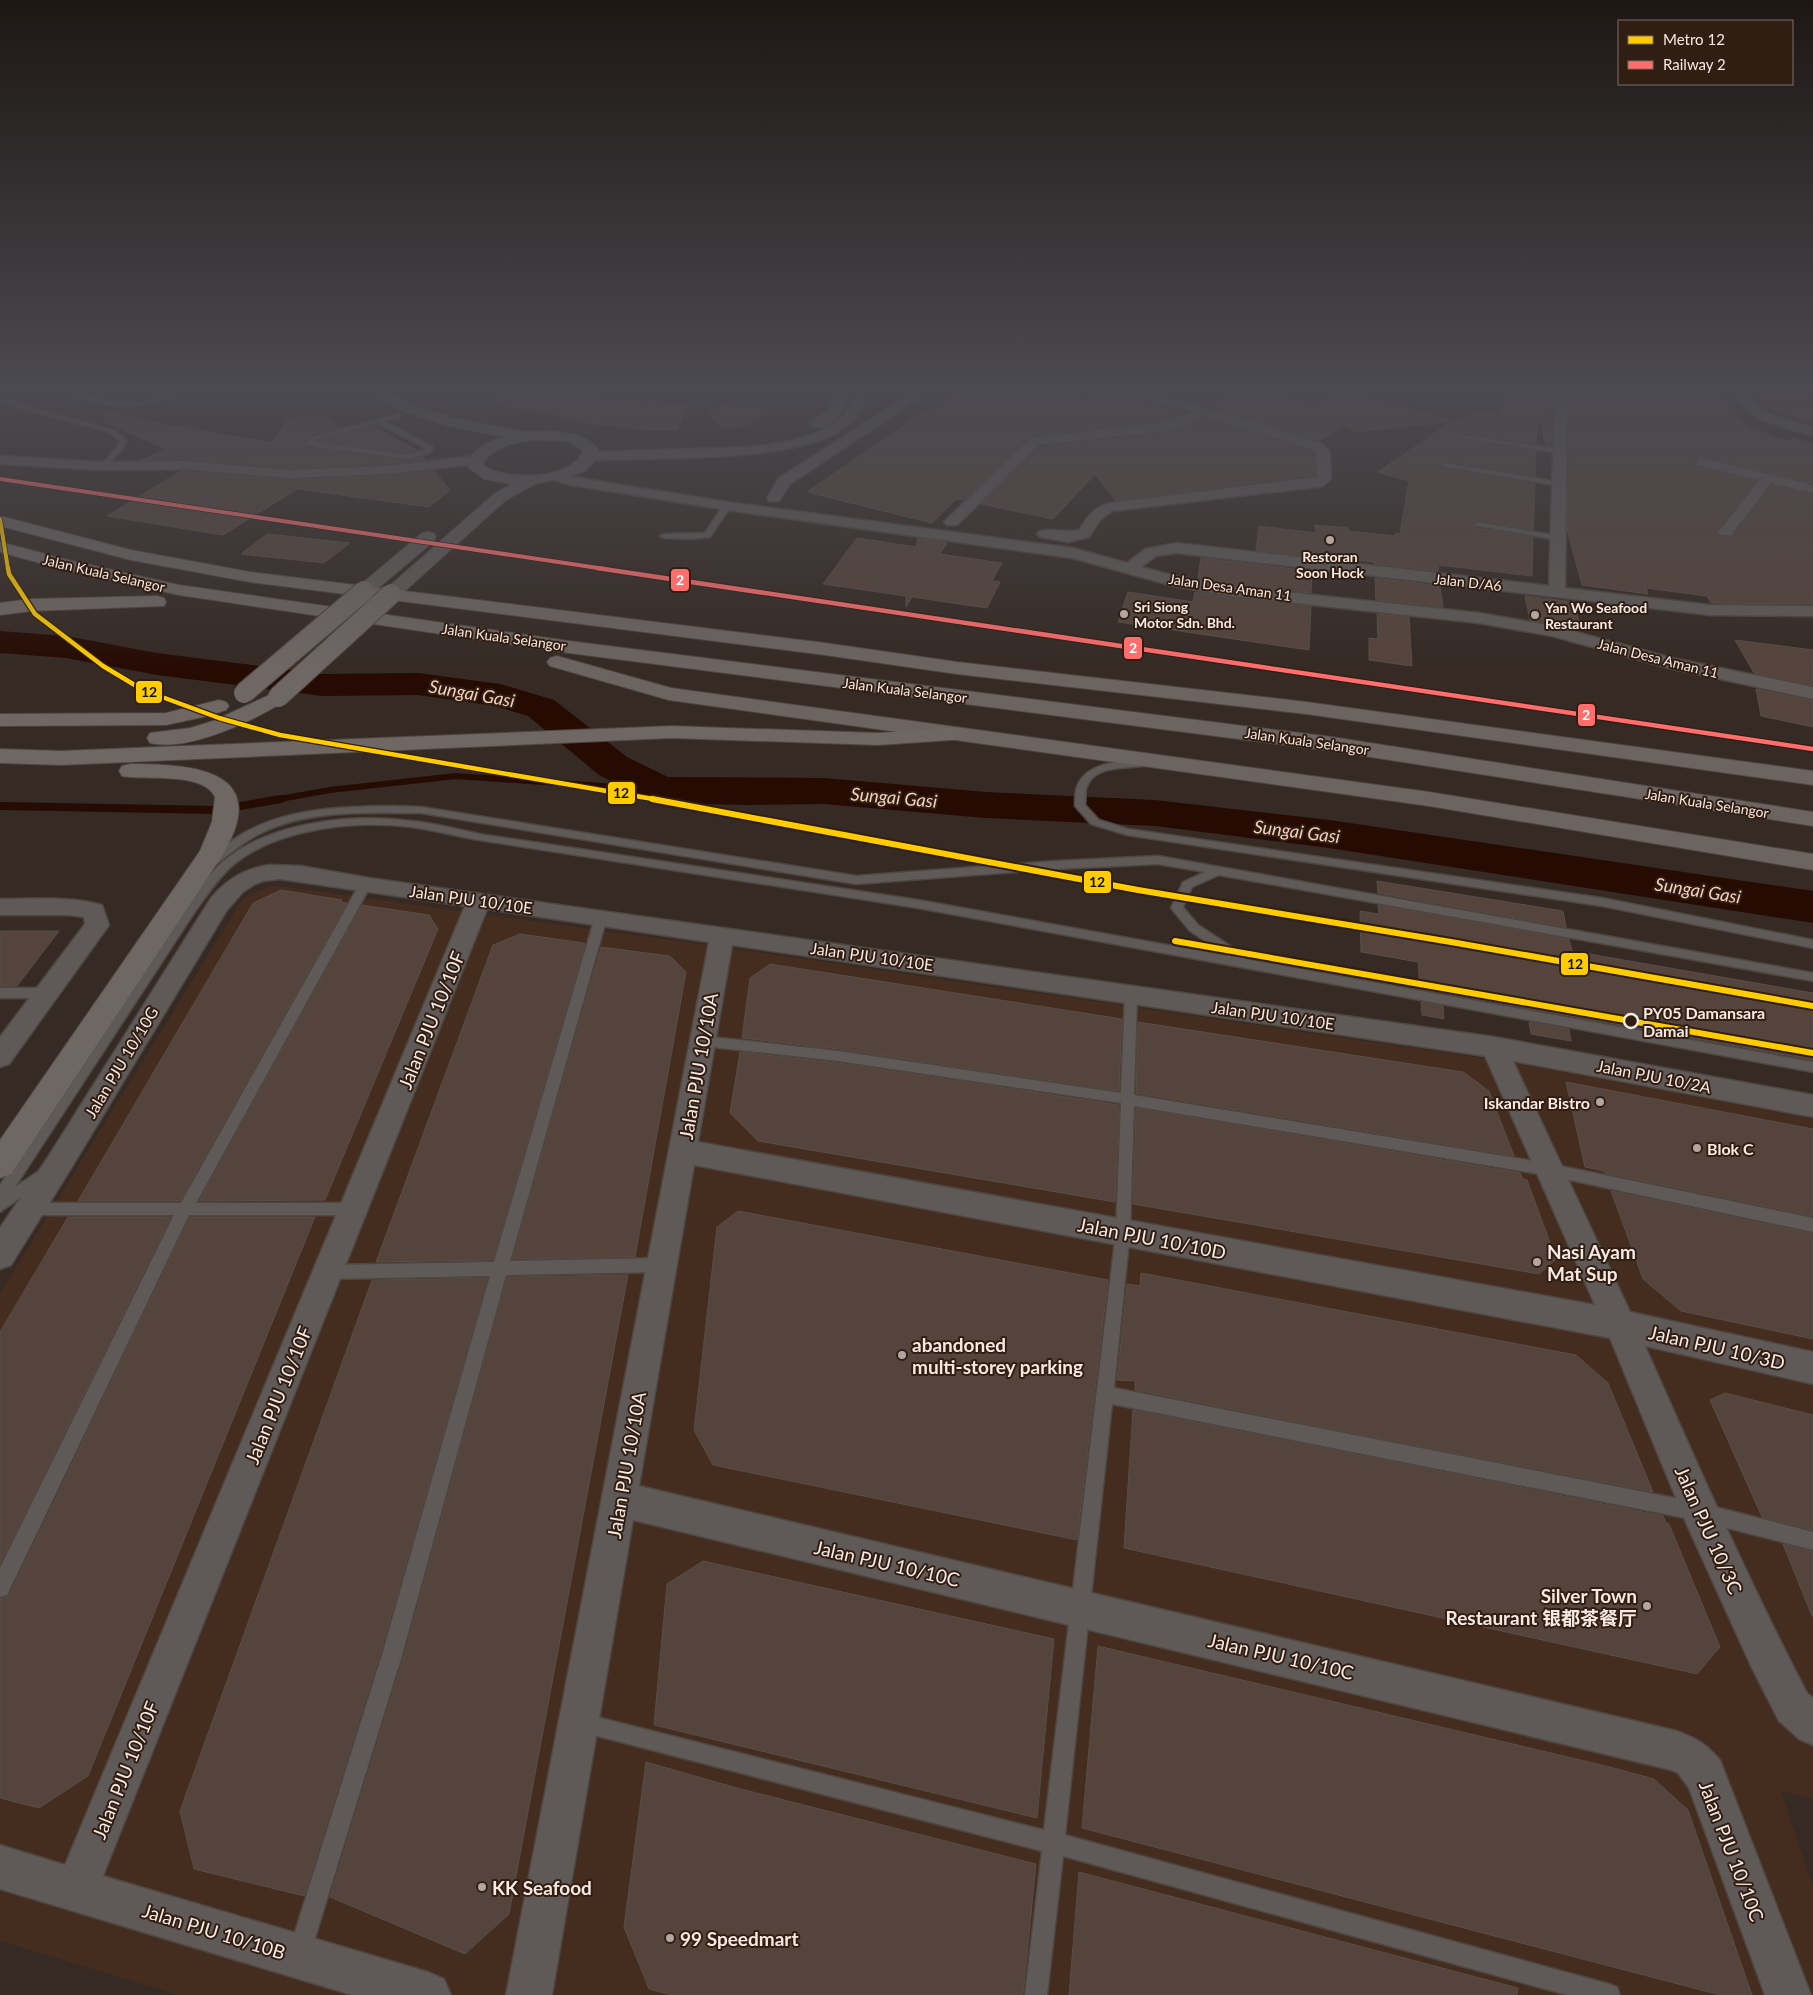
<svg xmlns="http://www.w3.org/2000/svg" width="1813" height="1995" viewBox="0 0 1813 1995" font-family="Lato,'Noto Sans SC',sans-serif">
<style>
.built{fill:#442c1e}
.green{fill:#653d27}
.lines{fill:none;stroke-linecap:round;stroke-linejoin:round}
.stream-far1{stroke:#260b03;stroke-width:6}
.stream{stroke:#260b03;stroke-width:8}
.river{fill:#260b03;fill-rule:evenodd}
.building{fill:#55443b;stroke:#584e49}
.service-casing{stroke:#4e4640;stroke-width:3}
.minor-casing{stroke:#4e4640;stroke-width:3}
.tertiary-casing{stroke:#4e4640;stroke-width:2}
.trunk-casing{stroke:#4e4640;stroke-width:2}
.motorway-casing{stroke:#4e4640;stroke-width:2}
.service{fill:#5f5a57;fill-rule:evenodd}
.minor{fill:#5f5a57;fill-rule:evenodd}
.tertiary{fill:#5f5a57;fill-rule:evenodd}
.trunk{fill:#6c6461;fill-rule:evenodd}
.motorway{fill:#6f6764;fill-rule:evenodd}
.motorway-bridge-casing{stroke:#4e4640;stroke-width:22;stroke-linecap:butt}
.motorway-bridge{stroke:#6f6764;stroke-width:20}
.rail-1-far1-casing{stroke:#311e13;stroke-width:5.5}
.rail-1-casing{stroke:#311e13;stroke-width:7}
.rail-1-far1{stroke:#ff6d6d;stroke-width:4}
.rail-1{stroke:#ff6d6d;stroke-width:4.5}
.metro-1-far2-casing{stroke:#311e13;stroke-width:5.5}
.metro-1-far1-casing{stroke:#311e13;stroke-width:7}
.metro-1-casing{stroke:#311e13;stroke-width:10}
.metro-1-far2{stroke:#fc0;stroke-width:4}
.metro-1-far1{stroke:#fc0;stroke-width:4.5}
.metro-1{stroke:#fc0;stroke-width:6}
.poi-dot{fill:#b3a6a0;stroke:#311e13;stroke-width:2}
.stop-dot{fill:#311e13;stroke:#f7e9e2;stroke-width:2.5}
.labels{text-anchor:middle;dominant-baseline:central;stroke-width:4;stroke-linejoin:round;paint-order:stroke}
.far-poi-label{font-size:14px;font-weight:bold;fill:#f7e9e2;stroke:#311e13;text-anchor:start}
.far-street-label{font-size:14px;fill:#f7e9e2;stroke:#311e13}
.street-label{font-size:16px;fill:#f7e9e2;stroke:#311e13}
.stop-label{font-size:16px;font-weight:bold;fill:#f7e9e2;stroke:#311e13;text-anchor:start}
.poi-label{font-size:16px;font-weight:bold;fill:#f7e9e2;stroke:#311e13;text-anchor:end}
.water-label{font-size:18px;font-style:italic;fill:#f5d0bc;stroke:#311e13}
.near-street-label{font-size:19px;fill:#f7e9e2;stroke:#311e13}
.near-poi-label{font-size:19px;font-weight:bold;fill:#f7e9e2;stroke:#311e13;text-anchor:start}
.line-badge{stroke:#311e13;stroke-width:2}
.badge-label{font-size:14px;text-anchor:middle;font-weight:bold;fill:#fff}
.pale-badge-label{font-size:14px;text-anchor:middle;font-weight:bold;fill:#111}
</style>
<rect width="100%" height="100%" fill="#352a24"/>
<g class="built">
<path d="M48,391H204L140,406L114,408Z"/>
<path d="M272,885L744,950L1522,1064L1813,1119V1799L1781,1791L1813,1887V1995H178L0,1941V1293L243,898Z"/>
</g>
<path class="green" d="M1753,391H1813V424L1770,409Z"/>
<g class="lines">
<path class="stream-far1" d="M274,800L330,790L456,776L661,790"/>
<path class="stream" d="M0,806L217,810L281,799"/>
<path class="river" d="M0,631L66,636L157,653L322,674L418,673L500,684L554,700L627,757L668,777L824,778L986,792L1155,800L1329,820L1813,891V923L1329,848L1155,826L986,818L824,804L746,805L661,803L646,799L599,775L528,716L495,706L418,695L322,696L157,675L66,658L0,653Z"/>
</g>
<g class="building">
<path d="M494,391H603L593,397L658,403L688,404L677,430H651L578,422L581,420L493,403Z"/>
<path d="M959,391H1078L1085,398L1099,391L1110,395L1115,392L1184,413L1168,420L1030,436L964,500L956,499L932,523L807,492L916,417Z"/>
<path d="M1236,391H1267L1311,403L1338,391H1353L1452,421L1356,432L1346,425L1319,441L1206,406Z"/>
<path d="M1507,391H1553L1551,446L1546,445L1538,412L1536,444L1456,432L1453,433L1452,437L1454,439L1536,451L1535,476L1444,461L1439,465L1442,468L1535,484L1533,530L1476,520L1474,522L1476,528L1533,537L1532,576L1439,565L1438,571L1374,564V562L1356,560V558L1312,553V557L1256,550L1259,526L1316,533L1315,525L1348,528V531L1396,536V533L1400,534L1409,481L1378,472L1452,421L1455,422L1479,412L1501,415Z"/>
<path d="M1569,391H1720L1737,417L1748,426L1777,438L1787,441L1794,438L1813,444V483L1703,456L1698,457L1694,461L1698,467L1756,481L1717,531V533L1721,537L1732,536L1772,485L1813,495V604L1711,603L1707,596L1646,588L1648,594L1582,585L1567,529Z"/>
<path d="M731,402L771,411L743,426L722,428L709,412Z"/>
<path d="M107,410L178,428L181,426L230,436L272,442L285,423L290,420L312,415L326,416L330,418L338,428L309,436L304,444L308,448L408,461L423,457L426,460L387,464L289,468L184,459L141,460L166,449L103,421Z"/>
<path d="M1203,418L1312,452L1314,454L1315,475L1116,501L1095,474L1053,519L981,504L1040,447L1172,432Z"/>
<path d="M373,426L417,450L408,453L318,441Z"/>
<path d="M181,471L289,480L387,476L434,471L450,490L429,507L297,489L223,535L107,516Z"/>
<path d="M267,534L350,543L324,563L241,554Z"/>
<path d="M857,538L916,547L918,538L947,543L940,554L1002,563L992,581L1000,582L987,608L912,597L906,607V596L823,584Z"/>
<path d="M1201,558L1312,571L1311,593L1232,584L1198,578Z"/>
<path d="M1375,578L1440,586L1443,607L1376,600Z"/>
<path d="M1128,592L1193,602L1195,592L1232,598L1311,606L1309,650L1118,622Z"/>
<path d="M1525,596L1574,602L1580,625L1572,624L1573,629L1530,620Z"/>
<path d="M1377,614L1409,617L1412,666L1369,660V638L1378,639Z"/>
<path d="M1735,640L1813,650V685L1754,673Z"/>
<path d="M1756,689L1813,701V727L1761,716Z"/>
<path d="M1377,881L1563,911L1566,927L1378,893Z"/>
<path d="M281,890L342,900L341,902L347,903L180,1201H78L253,903Z"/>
<path d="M362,905L429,915L438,929L325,1200L199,1201Z"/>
<path d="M1378,905L1569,939L1572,951L1813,993V1060L1420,989L1418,962L1361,952L1360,911L1379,914Z"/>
<path d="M0,931H59L17,986H0Z"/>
<path d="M520,934L584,943L585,945L493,1260L376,1262L493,945Z"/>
<path d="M601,947L670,956L686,972L635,1257L512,1259Z"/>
<path d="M770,964L1122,1019L1119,1091L838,1049L742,1038L750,978Z"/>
<path d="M1421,1002L1443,1006L1444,1019L1422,1015Z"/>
<path d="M1138,1022L1463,1072L1489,1091L1514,1156L1136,1093Z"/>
<path d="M1529,1022L1569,1029L1571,1041L1531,1034Z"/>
<path d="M740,1052L838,1063L1119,1105L1115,1202L758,1141L730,1113Z"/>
<path d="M1566,1082L1813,1129V1216L1605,1173L1604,1171L1585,1167Z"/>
<path d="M1136,1108L1520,1173L1523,1179L1527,1180L1556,1259L1539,1274L1133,1204Z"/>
<path d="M1611,1191L1813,1234V1339L1681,1311L1643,1279Z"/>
<path d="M738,1211L1108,1280L1077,1540L713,1465L694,1430L717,1227Z"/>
<path d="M68,1217H171L0,1564V1332Z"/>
<path d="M190,1217H315L88,1776L39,1808L0,1798V1599L9,1596Z"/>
<path d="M1141,1273L1576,1355L1608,1383L1653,1492L1135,1390V1381L1117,1380L1127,1284L1140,1286Z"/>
<path d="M628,1275L509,1914L465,1954L330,1897L404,1656L507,1277Z"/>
<path d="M488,1278L380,1654L304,1896L194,1869L180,1811L372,1280Z"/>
<path d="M1725,1393L1813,1415V1530L1762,1517L1710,1400Z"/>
<path d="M1133,1410L1663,1516L1666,1523L1669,1524L1720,1647L1697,1674L1124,1548Z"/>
<path d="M1783,1544L1813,1552V1616H1812Z"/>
<path d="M703,1561L1054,1639L1037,1818L654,1725L667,1584Z"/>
<path d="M1098,1646L1606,1766L1654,1779L1688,1810L1752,1995H1720L1082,1828Z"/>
<path d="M646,1762L737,1788L1036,1864L1023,1995H671L649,1989L624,1927Z"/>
<path d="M1079,1872L1518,1988L1517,1995H1069Z"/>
</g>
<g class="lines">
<g class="service-casing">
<g id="service">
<path d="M61,391C83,391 104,403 126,403C150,403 172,391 196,391L129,407L111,406Z"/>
<path d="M0,396L31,408L113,430L127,440L123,448L105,467H101V465L118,446L120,441L109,432L27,410L0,400Z"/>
<path d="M398,414L401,416L400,417L384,421L433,447L430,453L408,459L309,446L306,444L309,438ZM377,423L427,449L408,455L313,442L314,440Z"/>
<path d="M1456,434L1560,449L1563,451L1560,453L1454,437V435Z"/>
<path d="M1444,463L1559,482L1563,484L1559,486L1442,466L1441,465Z"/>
<path d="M724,504L731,506L710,537L691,539L664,538L660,536L664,534L705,533Z"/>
<path d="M1476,522L1558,536L1562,538L1558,540L1479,526H1476Z"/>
<path d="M1143,760L1148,763L1147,765C1127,770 1094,763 1086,789C1085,794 1086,800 1085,805L1099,820L1128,829L1602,898L1813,940V948L1602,906L1127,835L1091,824L1075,806C1075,801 1075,795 1076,790C1083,762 1120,761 1143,760Z"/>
<path d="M393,806L421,807L856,876L1056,861L1158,856L1813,973V981L1219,875L1192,887L1183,907L1198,925L1244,955L1245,959L1813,1062V1072L918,908L479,840C457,836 434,830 411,827C356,820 277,828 233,865C217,879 206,897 194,913L15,1187L42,1169L47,1171L49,1175L47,1179L0,1212V1185L186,907C198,891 209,873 225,860C271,822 354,813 411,821C434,823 457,829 479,834L918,900L1228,956L1190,931L1171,908L1183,882L1205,872L1158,864L1056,869L856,884L421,813C369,813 309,809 261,833C245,841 231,852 217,864L213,865L207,861C212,855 219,851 225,846C271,808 336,807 393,806Z"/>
<path d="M365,881L371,885L196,1203H354L359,1204L361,1209L359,1214L354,1215H189L7,1595L0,1597V1568L174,1215H30L25,1214L23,1209L25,1204L30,1203H181L359,885Z"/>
<path d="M601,913L607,917L510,1261L662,1258L667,1260L670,1265L667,1270L662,1272L506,1275L402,1655L311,1951L308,1959L300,1962L292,1959L289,1951L382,1655L490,1276L328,1279L323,1277L320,1272L323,1267L328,1265L494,1262L595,917Z"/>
<path d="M0,988H47L51,990L53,993L51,996L47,998H0Z"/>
<path d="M1131,989L1135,991L1137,994L1134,1095L1551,1164L1813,1218V1232L1551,1176L1134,1106L1130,1232L1114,1388L1700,1503L1813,1532V1550L1700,1521L1112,1404L1065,1835L1609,1984L1617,1987L1620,1995H1567L1063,1856L1047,1995H1025L1042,1851L574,1730L571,1723L574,1716L581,1713L1044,1830L1116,1232L1121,1103L838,1061L703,1046L698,1045L697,1041L698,1037L703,1036L838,1051L1121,1093L1125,994L1127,991Z"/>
</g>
</g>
<g class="minor-casing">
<g id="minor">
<path d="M834,391H846C850,407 829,431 812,427L810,424L812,421C824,414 837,406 834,391Z"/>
<path d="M857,391H869C863,408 859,417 844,428C799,463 650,458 591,460L584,456L591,452C620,451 650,450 679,449C727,448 791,450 833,424C846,416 851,405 857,391Z"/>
<path d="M915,391H930L790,484L779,501H769L767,498L779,478Z"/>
<path d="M1131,391H1150L1323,444L1330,452L1331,479L1323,486L1318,487L1112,511L1100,520L1089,537L1068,542L1040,537L1037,534L1040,531C1052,528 1065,533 1079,530C1088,516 1094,507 1111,503L1317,477L1316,453L1313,450L1203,416L1172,430L1039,445L957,525H947L944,522L947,519L1030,438L1169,422L1191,412L1133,394Z"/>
<path d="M1555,391H1567L1565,588L1710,605L1813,606V616L1710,615L1177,553L1156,556L1141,567L1175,576L1232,586L1479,613L1554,626L1672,658L1813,687V699L1669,668L1552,636L1479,623L1232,596L1174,586L1072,558L727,510L571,485L551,479L549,476L551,473L556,472L573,477L727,502L1073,548L1127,563L1145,549L1177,543L1549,586Z"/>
<path d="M1732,391H1744C1757,414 1789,421 1813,427V435C1782,428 1748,421 1732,391Z"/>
<path d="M0,456L103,462L184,461L289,470L387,466L476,456L483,460L476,464L387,474L289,478L184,469L103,470L0,464Z"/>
<path d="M1703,458L1813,485V493L1771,483L1731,535H1721L1718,532L1721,529L1759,480L1698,465L1696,462L1698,459Z"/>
<path d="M270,865L301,866L369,878L1494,1037L1813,1095V1117L1513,1061L1630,1312L1813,1352V1384L1645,1346C1697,1463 1748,1580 1807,1693L1813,1698V1745L1799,1739L1779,1721L1751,1666L1687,1525L1610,1338L694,1165L639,1486L1677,1731C1699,1740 1704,1742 1720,1760L1811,1995H1765L1689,1788L1678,1773L1671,1770L633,1520L552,1995H506L709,942L487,909L103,1876L428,1972L444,1979L451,1995H352L0,1889V1845L65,1865L465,906L280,879L263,881L255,884L243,892L227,910L70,1170L11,1265L0,1269V1228L50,1154L211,898C227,879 245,868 270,865ZM732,945L1485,1056L1595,1305L698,1142Z"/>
<path d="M0,899C34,899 69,896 102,905L109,925L9,1064L0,1067V1037L85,924L84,917L69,915H0Z"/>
</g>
</g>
<g class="tertiary-casing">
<g id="tertiary">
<path d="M366,391H384L415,406L453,418L525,432L549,431L574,434L591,442L598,449L596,459L585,471L573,476L535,484L506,500L397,598L391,599L385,598L382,594L385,590L494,494L512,484L484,479L469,468L468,460C477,447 489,441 504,437L445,425L405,412L368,394ZM534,440L567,441L583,450C574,480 507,481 484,466V461C497,446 515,442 534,440Z"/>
<path d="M428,532L434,533L436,537L434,541L370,595L364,596L358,595L355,591L358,587L422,533Z"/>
</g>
</g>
<g class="trunk-casing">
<g id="trunk">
<path d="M0,516L131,550L250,572L825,643L957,662L1306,702L1813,771V785L1306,714L957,674L825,655L250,582L131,560L0,526Z"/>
<path d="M0,542L68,560L179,585L569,641L1332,737L1813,812V826L1332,751L569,653L179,595L65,570L0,552Z"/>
<path d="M557,656L671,688L1429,792L1813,854V870L1429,806L669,700L550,666L547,662L550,658Z"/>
</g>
</g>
<g class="motorway-casing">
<g id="motorway">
<path d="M157,596L164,598L166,602L164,606L31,611L0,615V603L31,599Z"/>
<path d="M278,691L285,693L288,697L285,701C253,721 188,752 150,743L147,738L150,733L190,728L213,721Z"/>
<path d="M219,700L226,702L229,706L226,710L208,716L166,725L0,726V714L166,713Z"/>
<path d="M672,726L878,733L952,728L960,729L963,734L960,739L952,740L878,745L672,738L61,765L0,763V749L61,751Z"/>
<path d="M130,764C197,764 275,771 220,859L11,1174L0,1178V1140L200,851L212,822L215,797C203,771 145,781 122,776L119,771L122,766Z"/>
</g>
</g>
<use href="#service" class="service"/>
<use href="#minor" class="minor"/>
<use href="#tertiary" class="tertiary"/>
<use href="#trunk" class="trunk"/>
<use href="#motorway" class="motorway"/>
<g class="motorway-bridge-casing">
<g id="motorway-bridge">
<path d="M244,693L364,591"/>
<path d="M278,697L391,594"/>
</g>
</g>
<use href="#motorway-bridge" class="motorway-bridge"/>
<g class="rail-1-far1-casing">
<path id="rail-1-far1" d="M0,479L605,569"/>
</g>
<g class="rail-1-casing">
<path id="rail-1" d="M597,568L1813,749"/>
</g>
<use href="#rail-1-far1" class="rail-1-far1"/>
<use href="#rail-1" class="rail-1"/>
<g class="metro-1-far2-casing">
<path id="metro-1-far2" d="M0,519L8,569"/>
</g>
<g class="metro-1-far1-casing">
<path id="metro-1-far1" d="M8,568L9,574L35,614L103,666L143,690L219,718L280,735L659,800"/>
</g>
<g class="metro-1-casing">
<g id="metro-1">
<path d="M652,799L1138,890L1451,942L1813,1006"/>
<path d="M1175,941L1813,1053"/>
</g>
</g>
<use href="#metro-1-far2" class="metro-1-far2"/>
<use href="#metro-1-far1" class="metro-1-far1"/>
<use href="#metro-1" class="metro-1"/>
</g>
<linearGradient id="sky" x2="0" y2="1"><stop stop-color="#1d1714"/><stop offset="0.58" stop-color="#4b4a50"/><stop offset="1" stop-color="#4b4a50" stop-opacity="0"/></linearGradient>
<rect width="1813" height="670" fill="url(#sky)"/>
<g class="poi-dot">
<circle cx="1330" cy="540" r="5"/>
<circle cx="1124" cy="614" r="5"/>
<circle cx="1535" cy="615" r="5"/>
<circle cx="1600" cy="1102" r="5"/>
<circle cx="1697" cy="1148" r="5"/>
<circle cx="1537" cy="1262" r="5"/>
<circle cx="902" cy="1355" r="5"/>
<circle cx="1647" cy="1606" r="5"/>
<circle cx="482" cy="1887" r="5"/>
<circle cx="670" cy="1938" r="5"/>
</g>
<circle class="stop-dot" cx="1631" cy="1021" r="7"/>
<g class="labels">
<g class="far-poi-label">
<text x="1330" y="556" text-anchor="middle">Restoran<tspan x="1330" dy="16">Soon Hock</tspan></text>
<text x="1134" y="606">Sri Siong<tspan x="1134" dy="16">Motor Sdn. Bhd.</tspan></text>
<text x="1545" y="607">Yan Wo Seafood<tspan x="1545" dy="16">Restaurant</tspan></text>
</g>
<g class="far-street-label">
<text transform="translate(104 573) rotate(13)">Jalan Kuala Selangor</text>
<text transform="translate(1468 582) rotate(6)">Jalan D/A6</text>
<text transform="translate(1230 587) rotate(8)">Jalan Desa Aman 11</text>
<text transform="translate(504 637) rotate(8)">Jalan Kuala Selangor</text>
<text transform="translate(1658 658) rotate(14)">Jalan Desa Aman 11</text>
<text transform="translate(905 690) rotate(7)">Jalan Kuala Selangor</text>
<text transform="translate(1307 741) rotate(8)">Jalan Kuala Selangor</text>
<text transform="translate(1707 803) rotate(9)">Jalan Kuala Selangor</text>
</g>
<g class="street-label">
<text transform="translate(471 899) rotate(8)">Jalan PJU 10/10E</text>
<text transform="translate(872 956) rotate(8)">Jalan PJU 10/10E</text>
<text transform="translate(1273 1015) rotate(8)">Jalan PJU 10/10E</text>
<text transform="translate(121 1062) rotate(-59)">Jalan PJU 10/10G</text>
<text transform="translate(1654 1076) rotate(11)">Jalan PJU 10/2A</text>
</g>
<g class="stop-label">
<text x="1643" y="1012">PY05 Damansara<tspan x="1643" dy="18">Damai</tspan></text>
</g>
<g class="poi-label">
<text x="1590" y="1102">Iskandar Bistro</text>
<text x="1707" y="1148" text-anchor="start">Blok C</text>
</g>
<g class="water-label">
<text transform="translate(472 693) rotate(10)">Sungai Gasi</text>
<text transform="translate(894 797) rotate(5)">Sungai Gasi</text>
<text transform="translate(1297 831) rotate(7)">Sungai Gasi</text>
<text transform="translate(1698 890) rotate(9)">Sungai Gasi</text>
</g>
<g class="near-street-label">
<text transform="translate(431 1020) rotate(-68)">Jalan PJU 10/10F</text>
<text transform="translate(698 1066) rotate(-80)">Jalan PJU 10/10A</text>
<text transform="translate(1152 1238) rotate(11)">Jalan PJU 10/10D</text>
<text transform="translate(1717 1347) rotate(13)">Jalan PJU 10/3D</text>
<text transform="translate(278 1395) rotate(-68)">Jalan PJU 10/10F</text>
<text transform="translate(626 1465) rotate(-80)">Jalan PJU 10/10A</text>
<text transform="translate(1709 1530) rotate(66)">Jalan PJU 10/3C</text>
<text transform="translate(887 1563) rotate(13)">Jalan PJU 10/10C</text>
<text transform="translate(1281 1656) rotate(13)">Jalan PJU 10/10C</text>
<text transform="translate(125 1770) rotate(-68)">Jalan PJU 10/10F</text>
<text transform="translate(1732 1851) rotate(69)">Jalan PJU 10/10C</text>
<text transform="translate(214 1931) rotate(17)">Jalan PJU 10/10B</text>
</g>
<g class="near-poi-label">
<text x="1547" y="1251">Nasi Ayam<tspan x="1547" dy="22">Mat Sup</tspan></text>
<text x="912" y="1344">abandoned<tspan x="912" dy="22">multi-storey parking</tspan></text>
<text x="1637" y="1595" text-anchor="end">Silver Town<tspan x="1637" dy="22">Restaurant 银都茶餐厅</tspan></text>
<text x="492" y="1887">KK Seafood</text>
<text x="680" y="1938">99 Speedmart</text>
</g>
</g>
<g class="line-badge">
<rect x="670" y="568" width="20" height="24" rx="5" fill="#ff6d6d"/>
<rect x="1123" y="636" width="20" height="24" rx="5" fill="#ff6d6d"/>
<rect x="135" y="680" width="28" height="24" rx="5" fill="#fc0"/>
<rect x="1577" y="703" width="19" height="24" rx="5" fill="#ff6d6d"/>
<rect x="607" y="781" width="29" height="24" rx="5" fill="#fc0"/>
<rect x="1083" y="870" width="29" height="24" rx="5" fill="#fc0"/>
<rect x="1560" y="952" width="29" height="24" rx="5" fill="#fc0"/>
</g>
<g class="badge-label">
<text x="680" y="585">2</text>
<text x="1133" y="653">2</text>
<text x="1586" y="720">2</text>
</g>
<g class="pale-badge-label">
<text x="149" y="697">12</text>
<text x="621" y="798">12</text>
<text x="1097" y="887">12</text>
<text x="1575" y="969">12</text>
</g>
<rect x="1618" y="20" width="175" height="65" fill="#311e13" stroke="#806f66"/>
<rect x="1628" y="36" width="25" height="8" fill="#ffcc00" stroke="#806f66"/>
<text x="1663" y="45" font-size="15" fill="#f7e9e2">Metro 12</text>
<rect x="1628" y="61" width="25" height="8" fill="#ff6d6d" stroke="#806f66"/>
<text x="1663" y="70" font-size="15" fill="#f7e9e2">Railway 2</text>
</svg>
